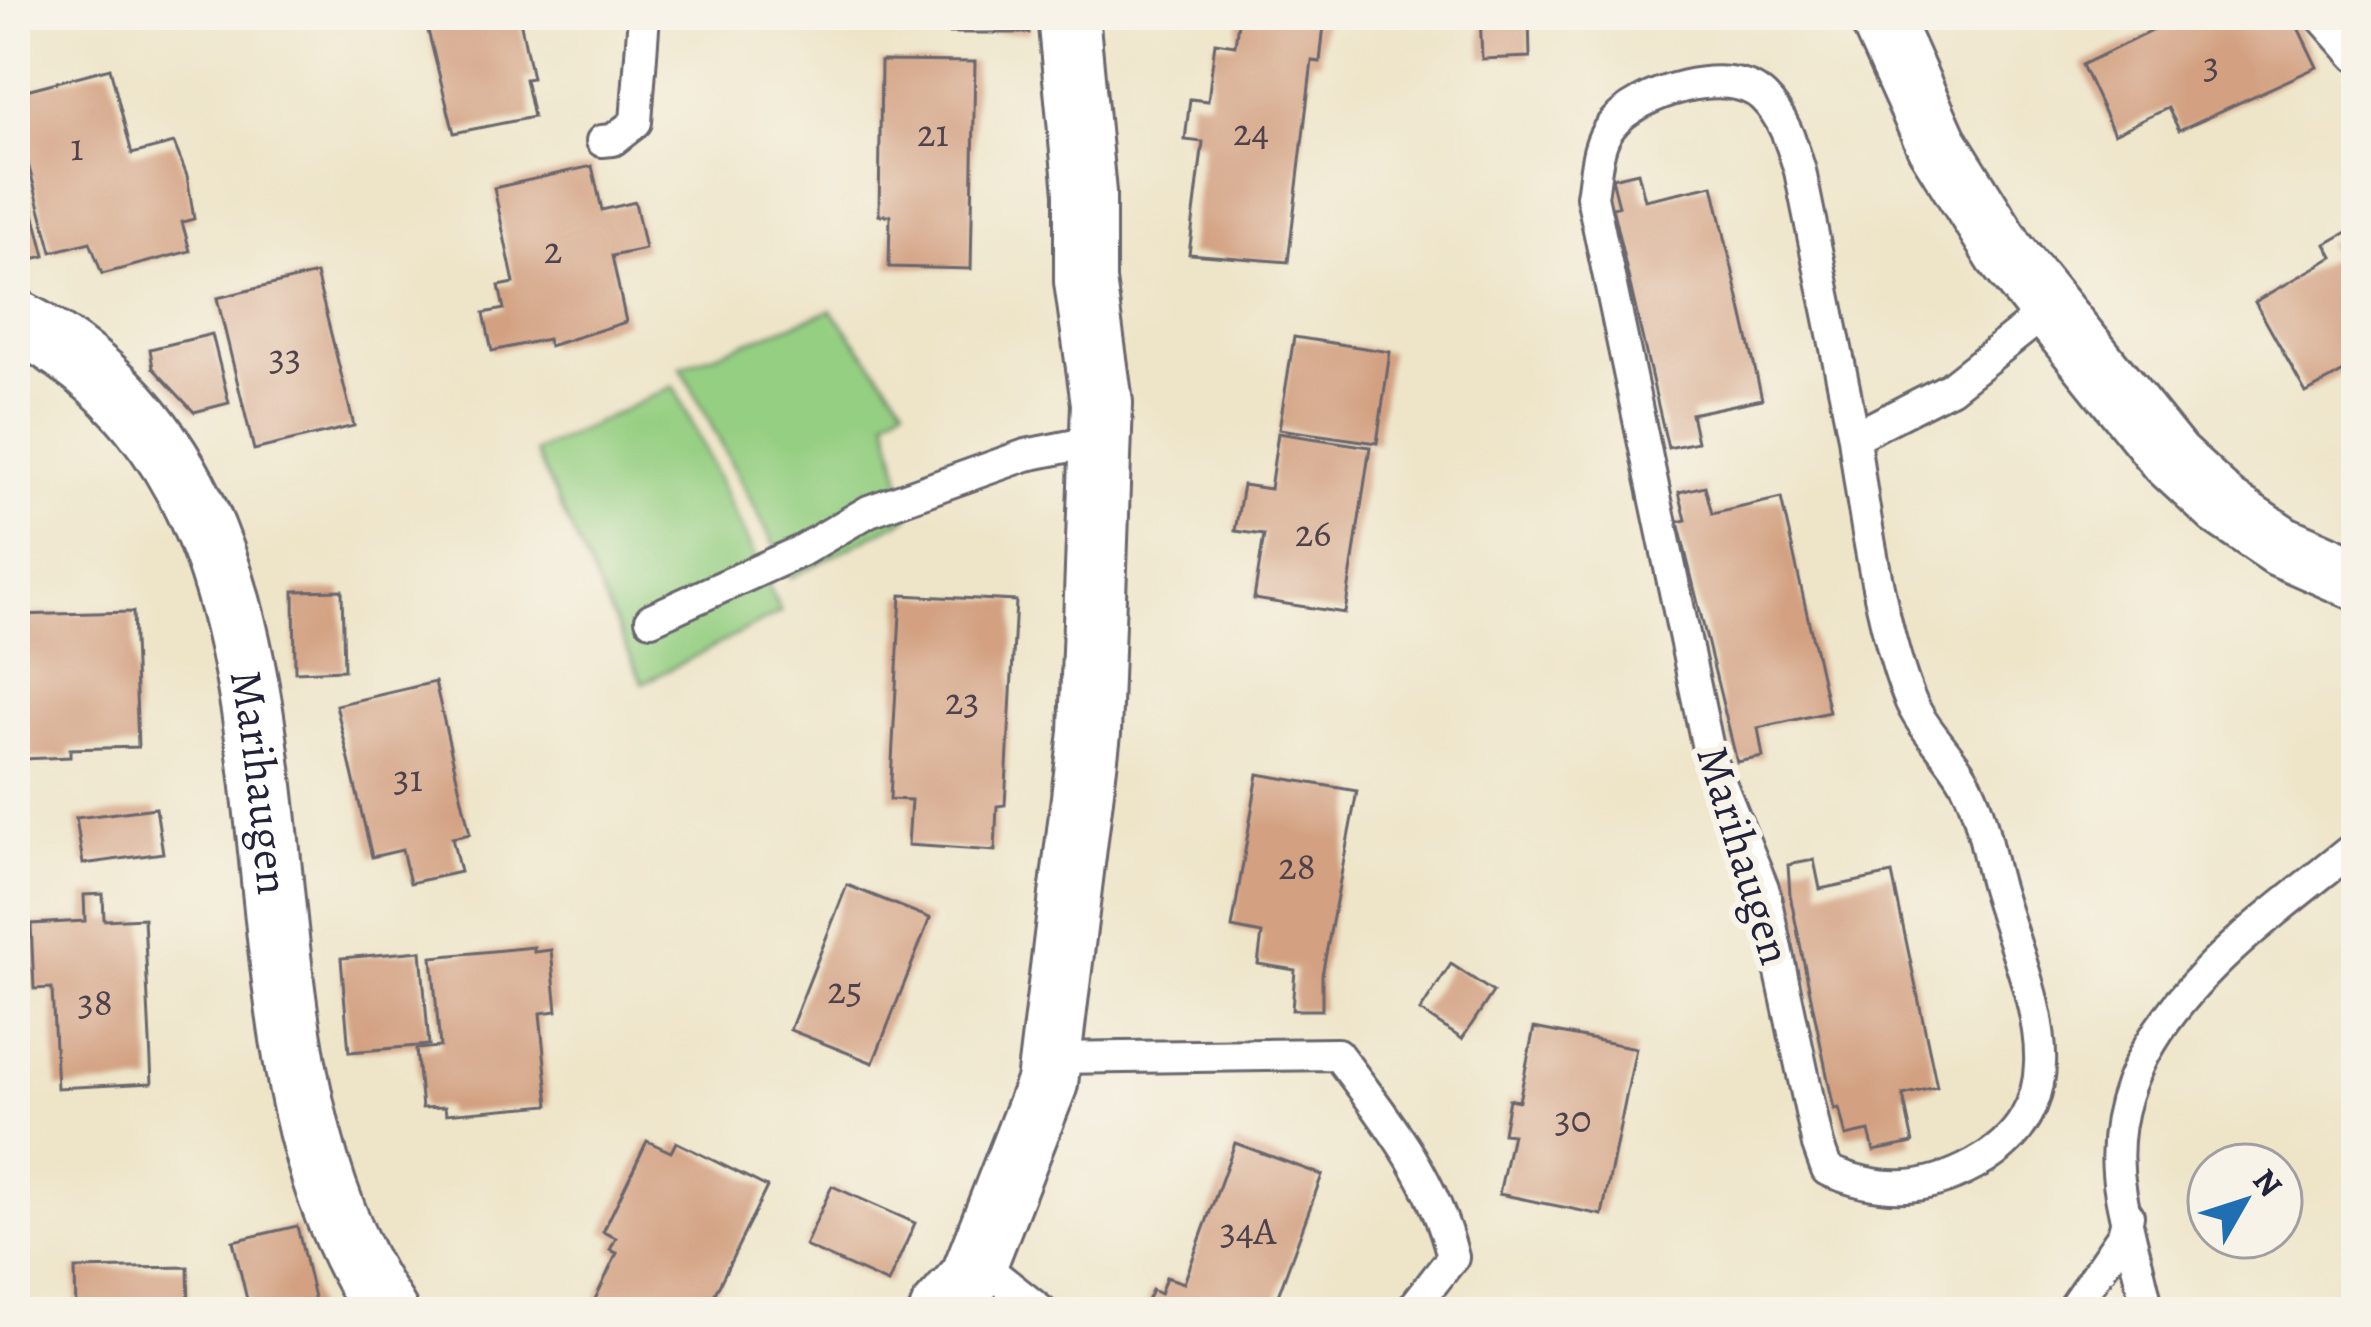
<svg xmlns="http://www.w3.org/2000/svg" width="2371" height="1327" viewBox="0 0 2371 1327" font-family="Alegreya,serif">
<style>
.green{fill:#95cf82;stroke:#5c785e;stroke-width:3}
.building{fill:#d3a182}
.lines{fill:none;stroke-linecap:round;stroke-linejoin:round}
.service-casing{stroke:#69666d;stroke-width:36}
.minor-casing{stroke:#69666d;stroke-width:66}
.service{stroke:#fff;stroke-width:30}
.minor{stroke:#fff;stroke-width:60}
.labels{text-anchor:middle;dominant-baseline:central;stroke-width:12;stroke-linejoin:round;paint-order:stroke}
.number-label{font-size:39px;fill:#4e424d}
.street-label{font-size:45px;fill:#22223b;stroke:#f7f3e8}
</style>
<rect width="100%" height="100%" fill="#f7f3e8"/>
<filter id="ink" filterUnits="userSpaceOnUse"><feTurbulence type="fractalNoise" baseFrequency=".00833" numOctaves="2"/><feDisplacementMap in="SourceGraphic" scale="24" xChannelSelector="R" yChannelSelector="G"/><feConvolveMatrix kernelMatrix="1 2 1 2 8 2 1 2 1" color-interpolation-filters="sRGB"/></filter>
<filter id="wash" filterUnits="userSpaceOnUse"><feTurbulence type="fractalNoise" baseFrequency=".004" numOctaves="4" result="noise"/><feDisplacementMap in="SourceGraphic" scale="48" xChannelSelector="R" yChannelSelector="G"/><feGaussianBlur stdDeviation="2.7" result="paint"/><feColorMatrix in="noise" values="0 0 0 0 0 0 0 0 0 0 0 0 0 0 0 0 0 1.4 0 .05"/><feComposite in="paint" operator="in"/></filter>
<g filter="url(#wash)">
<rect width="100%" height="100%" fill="#eee5c9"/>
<g class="green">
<path d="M831,310L905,405L887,418L909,517L791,577L681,367Z"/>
<path d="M674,386L781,612L643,683L535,452Z"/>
</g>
<g id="blocks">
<g class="building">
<path d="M424,15H519L532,78L525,79L533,117L454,133Z"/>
<rect x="948" y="15" width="81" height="18"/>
<path d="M1239,15H1325L1320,62L1312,61L1288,262L1189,254L1203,142L1185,140L1190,99L1208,101L1215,42L1235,45Z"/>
<path d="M1480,15H1529L1530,57L1482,59Z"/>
<path d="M2184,15H2292L2317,67L2179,130L2168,108L2114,134L2082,65Z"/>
<path d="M881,61L975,62L971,269L889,267L890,215H879Z"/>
<path d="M110,68L132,154L174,143L187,176L194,219L182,222L190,251L102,274L90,242L52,252L27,160L15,163V93Z"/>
<path d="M592,166L602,210L635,202L645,249L612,256L626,322L549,346L547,339L492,351L484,313L504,309L499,286L514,283L494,188Z"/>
<path d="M1638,172L1645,200L1713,185L1762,399L1691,414L1697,442L1668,448L1612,207L1619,206L1612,178Z"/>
<path d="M27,186L45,256L15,263V189Z"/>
<path d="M2356,227V365L2306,393L2255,302L2333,257L2326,244Z"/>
<path d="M316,274L354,426L254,450L217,298Z"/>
<path d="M212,334L229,403L194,412L153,368L150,349Z"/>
<path d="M1294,337L1390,352L1377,443L1279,429Z"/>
<path d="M1278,433L1370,447L1345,613L1254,599L1264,535L1235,531L1243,485L1270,489Z"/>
<path d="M1705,486L1712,514L1781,498L1829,712L1758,728L1763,757L1737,762L1678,522L1686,520L1679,492Z"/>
<path d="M342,590L344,670L295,672L294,591Z"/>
<path d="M901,595L1016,601L1005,805L997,806L995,851L908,845L911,800L890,799Z"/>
<path d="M133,612L138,747L70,749V757L23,759V749H15V615Z"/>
<path d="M435,682L470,834L452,838L460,872L410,883L402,850L372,857L336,705Z"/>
<path d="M1258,774L1357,791L1322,975V1010H1292L1295,970L1258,964L1262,934L1232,928Z"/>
<path d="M156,808L163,853L83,864L76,818Z"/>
<path d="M1814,860L1820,889L1892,874L1937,1087L1903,1095L1913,1143L1874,1151L1869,1131L1846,1136L1839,1108L1834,1109L1790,895L1788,865Z"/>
<path d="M847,885L930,918L873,1063L790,1030Z"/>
<path d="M103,894L104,920L144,918L152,1083L57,1088L52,988L34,989L31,924L85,921L84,895Z"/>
<path d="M534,947V952L551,950L557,1011L540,1013L549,1105L446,1114L445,1107L422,1108L416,1049L440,1047L432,957Z"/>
<path d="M421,951L429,1045L349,1052L341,958Z"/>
<path d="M1451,964L1493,992L1462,1039L1420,1011Z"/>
<path d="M1534,1028L1636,1048L1602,1215L1499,1194L1512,1134L1503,1133L1509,1099L1519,1101Z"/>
<path d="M647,1141L671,1152L676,1142L767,1187L706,1312H589L617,1253L610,1250L616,1238L603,1232Z"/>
<path d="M1235,1143L1322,1175L1272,1312H1156L1158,1307L1146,1303L1152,1290L1160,1294L1166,1277L1184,1283Z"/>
<path d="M832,1186L915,1223L888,1283L805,1246Z"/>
<path d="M297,1226L317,1310L250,1312L233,1241Z"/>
<path d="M188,1267L189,1312H76L75,1269Z"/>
</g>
</g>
</g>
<g filter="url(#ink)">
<use href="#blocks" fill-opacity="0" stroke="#69666d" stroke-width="3"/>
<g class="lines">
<g class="service-casing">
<g id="service">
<path d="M2320,15L2356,56"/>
<path d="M602,141L613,140L636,122L644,15"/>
<path d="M1854,437C1863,512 1881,625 1908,695C1920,727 1946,749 1963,778C1982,809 1987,856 1998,891C2026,987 2088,1103 1974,1165C1923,1193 1879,1192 1827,1170L1818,1145L1763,888L1710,758L1592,196C1596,174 1596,144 1611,126C1637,92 1729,64 1763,97C1784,117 1792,145 1800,171L1854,437L1950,388L2047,311"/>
<path d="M651,619L801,551L869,511L1026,455L1101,440"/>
<path d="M1052,1058L1337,1054C1386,1119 1433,1176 1453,1257L1410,1312"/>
<path d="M975,1259L1042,1312"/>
<path d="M2070,1312L2123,1235L2128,1216"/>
<path d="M2148,1312C2140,1273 2128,1234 2121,1195C2091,1036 2250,932 2356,846"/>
</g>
</g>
<g class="minor-casing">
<g id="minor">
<path d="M1879,15L1937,144L2005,253L2171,459L2222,506L2281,546L2356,579"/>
<path id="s1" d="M15,320C377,505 185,1021 387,1312"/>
<path d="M940,1312L971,1277L1047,1083L1090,733L1102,403L1085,281V193L1068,15"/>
</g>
</g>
<use href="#service" class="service"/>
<use href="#minor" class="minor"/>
</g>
</g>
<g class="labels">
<g class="number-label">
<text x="2211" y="64">3</text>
<text x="1251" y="131">24</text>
<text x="933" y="132">21</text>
<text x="77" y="146">1</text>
<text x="553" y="249">2</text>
<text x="285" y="356">33</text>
<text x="1313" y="532">26</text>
<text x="962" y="700">23</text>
<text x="408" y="777">31</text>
<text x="1297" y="865">28</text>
<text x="845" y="989">25</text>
<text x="95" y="1001">38</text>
<text x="1573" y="1118">30</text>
<text x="1248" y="1230">34A</text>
</g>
<g class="street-label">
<text stroke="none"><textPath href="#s1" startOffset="549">Marihaugen</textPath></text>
<text transform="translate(1744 855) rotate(73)">Marihaugen</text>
</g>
</g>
<rect width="2371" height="1327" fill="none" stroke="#f7f3e8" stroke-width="60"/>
<g transform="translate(2245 1201) rotate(51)"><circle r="57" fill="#f7f3e8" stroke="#a29fa3" stroke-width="3"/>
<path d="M0-9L21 45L0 30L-21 45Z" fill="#1f6fb2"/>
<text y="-18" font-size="33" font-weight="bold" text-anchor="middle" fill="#22223b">N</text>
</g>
</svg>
